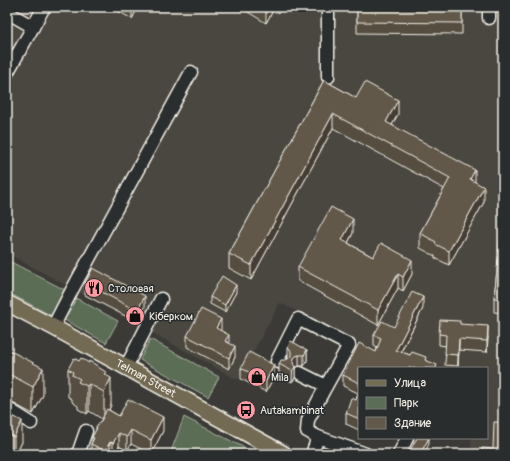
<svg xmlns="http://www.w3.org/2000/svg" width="510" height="461" viewBox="0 0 510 461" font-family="Pangolin,sans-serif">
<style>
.built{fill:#4a463f}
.green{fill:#5b6d57;stroke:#a8afa0}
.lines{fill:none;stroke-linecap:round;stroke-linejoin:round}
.minor-casing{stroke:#f4f1e8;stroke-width:15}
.major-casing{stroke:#f4f1e8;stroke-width:18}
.minor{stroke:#2a2d2e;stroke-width:12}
.major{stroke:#736b52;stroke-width:15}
.wall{fill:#544d40;stroke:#f4f1e8}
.shaded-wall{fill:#453e34;stroke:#f4f1e8}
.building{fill:#62594a;stroke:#f4f1e8}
.labels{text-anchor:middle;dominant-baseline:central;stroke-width:3;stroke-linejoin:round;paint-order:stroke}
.poi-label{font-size:11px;fill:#f4f1e8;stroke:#2a2d2e;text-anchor:start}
.street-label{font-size:11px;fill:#f4f1e8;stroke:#2a2d2e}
</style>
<rect width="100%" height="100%" fill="#3b3a36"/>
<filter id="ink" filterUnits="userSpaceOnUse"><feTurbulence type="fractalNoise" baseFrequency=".025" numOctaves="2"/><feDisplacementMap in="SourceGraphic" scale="8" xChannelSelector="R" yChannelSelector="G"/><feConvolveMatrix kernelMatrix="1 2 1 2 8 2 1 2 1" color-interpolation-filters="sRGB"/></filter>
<g filter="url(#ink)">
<path class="built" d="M7,7H503V366L493,451L471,449V438H487V368H444L443,367L384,356L280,303L238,380L7,253Z"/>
<g class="green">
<path d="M7,260L65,290L52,316L7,292Z"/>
<path d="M74,297L118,321L106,343L63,319Z"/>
<path d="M150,339L219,377L208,397L140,360Z"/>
<path d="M184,417L257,454H170Z"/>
</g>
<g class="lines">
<g class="minor-casing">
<g id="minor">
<path d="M7,12L33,27L44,7"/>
<path d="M489,18V7"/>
<path d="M7,73L33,27"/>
<path d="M328,77V7"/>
<path d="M53,327L72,290L191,72"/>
<path d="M284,364L277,361L298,319L349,345L326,386L308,420L307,431L318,437L312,454"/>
<path d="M126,367L161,299"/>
<path d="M300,373L326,386"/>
<path d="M7,408L31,423"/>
<path d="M318,437L366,454"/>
<path d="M78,454L86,431"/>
<path d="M399,454L407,438"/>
</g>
</g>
<g class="major-casing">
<g id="major">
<path id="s1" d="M7,303L53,327L284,454"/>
</g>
</g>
<use href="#minor" class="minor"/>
<use href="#major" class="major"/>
</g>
<g class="wall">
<path d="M111,7H138L132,19Z"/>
<path d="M243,7H275L266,23L243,9Z"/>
<path d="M357,7H462V34L357,33Z"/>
<path d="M324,80L356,98L398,114L392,125L475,182L484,202L449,265L435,258V256L420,248V233L444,189L333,128L251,280L229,268V254Z"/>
<path d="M503,213V313L494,312V298Z"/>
<path d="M353,233L348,243L373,257L412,274L403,291L398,288L378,325L298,281V267Z"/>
<path d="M85,283L145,307L137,322L85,295Z"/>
<path d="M236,292L225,312L210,304V297Z"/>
<path d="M423,308L401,352L426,360L437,368H359V430L346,424V413L356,400L358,393L343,386V375L376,352L377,348L374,346V335L394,327Z"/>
<path d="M460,324L488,337L487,352L459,350L458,366L445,365L446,346L439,345V334Z"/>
<path d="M221,330L220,331L229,343L235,357L229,369L187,347V336Z"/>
<path d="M288,347L307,350V361L304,366H299L296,367L295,368V378L292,382L279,375V364L289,359L288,358Z"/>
<path d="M7,349L43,395L33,414L7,400Z"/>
<path d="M79,361L98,368L106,375L111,405L109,410L119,416L163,431L151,454L131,444L127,451L119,446L115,454H91V444L92,442V437L96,430V427L102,419L89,411L87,414L78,409V406L72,402V399L68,397V369Z"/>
<path d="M241,368L274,376L266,392L241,379Z"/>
<path d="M7,413L22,442L16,454H7Z"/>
</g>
<g class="shaded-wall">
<path d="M132,7H138L132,19Z"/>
<path d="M269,7H275L266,23V12Z"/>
<path d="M398,100V114L386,136V122Z"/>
<path d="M333,114V128L251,280V265Z"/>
<path d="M475,170V184L470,179Z"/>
<path d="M484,187V202L449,265V251Z"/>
<path d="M353,219V233L342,254V240Z"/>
<path d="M412,260V274L403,291V277Z"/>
<path d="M398,274V288L378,325V310Z"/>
<path d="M236,285V292L225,312V305Z"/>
<path d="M145,296V307L137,322V311Z"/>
<path d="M423,297V308L396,361V350Z"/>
<path d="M221,319V330L216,339V328Z"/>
<path d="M488,326V337L487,352V341Z"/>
<path d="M229,335V346L225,341Z"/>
<path d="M459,339V350L458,366V355Z"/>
<path d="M235,346V357L229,369V358Z"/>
<path d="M307,350V361L304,366V355Z"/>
<path d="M299,355V366L296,367L295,368V378L292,382L293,363L294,358L296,356Z"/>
<path d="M274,365V376L266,392V381Z"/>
<path d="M43,368V395L33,414V387Z"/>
<path d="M106,372V388L111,378V405L104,420V374Z"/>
<path d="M89,384V411L87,414V386Z"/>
<path d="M163,417V431L151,454V440Z"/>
<path d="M22,421V442L16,454H14V437Z"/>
<path d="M131,430V444L127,451V437Z"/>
<path d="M119,433V446L115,454H113V443Z"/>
<path d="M429,438V444L424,454H420Z"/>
<path d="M110,442V454H105V451Z"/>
</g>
<g class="building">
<path d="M258,7H269L266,12Z"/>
<path d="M357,7H462V23L357,22Z"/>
<path d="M324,80L356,98L365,82L398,100L386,122L475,170L470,179L484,187L449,251L435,244L436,242L420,233L450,178L333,114L251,265L229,254Z"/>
<path d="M331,207L353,219L342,240L373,257L381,243L412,260L403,277L398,274L378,310L298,267Z"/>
<path d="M503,213V299L494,298Z"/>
<path d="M93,268L145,296L137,311L85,283Z"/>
<path d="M222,276L236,285L225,305L210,297Z"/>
<path d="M412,292L423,297L396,350L410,355L412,352L426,357L425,360L437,365L436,368H359V383L343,375L359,343L376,352L381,338L374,335L382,321L394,327Z"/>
<path d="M201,309L221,319L216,328L229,335L225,341L235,346L229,358L187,336Z"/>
<path d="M440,320L460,321V324L488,326L487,341L459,339L458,355L445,354L446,335L439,334Z"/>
<path d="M291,341L307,350L304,355H299L296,356L294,358L293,363L295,367L292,371L279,364L281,360H285L288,359L291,356V352L290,349L288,347Z"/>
<path d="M7,349L43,368L33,387L7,373Z"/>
<path d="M249,352L274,365L266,381L241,368Z"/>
<path d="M74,358L79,361L81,358L89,363V361L98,366V367L106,372L104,374L111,378L104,392L89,384L87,386L78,382L80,379L72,375L73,372L68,369Z"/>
<path d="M359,392V419L346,413L351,398L356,400Z"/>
<path d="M128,399L163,417L151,440L131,430L127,437L119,433L113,443L110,442L105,451L91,444L94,438L92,437L97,428L96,427L100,421H101L107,409L119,416Z"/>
<path d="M7,413L22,421L14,437L7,434Z"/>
<path d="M494,422H503V454H482V448L493,449Z"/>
<path d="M417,438H429L420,454H408Z"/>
</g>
</g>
<defs>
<g id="restaurant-disc" transform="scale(1)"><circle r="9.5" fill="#ff9aa2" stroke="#2a2d2e"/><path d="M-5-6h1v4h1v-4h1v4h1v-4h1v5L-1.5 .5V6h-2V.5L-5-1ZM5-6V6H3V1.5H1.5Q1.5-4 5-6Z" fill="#111"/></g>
<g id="shop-disc" transform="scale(1)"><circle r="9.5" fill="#ff9aa2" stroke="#2a2d2e"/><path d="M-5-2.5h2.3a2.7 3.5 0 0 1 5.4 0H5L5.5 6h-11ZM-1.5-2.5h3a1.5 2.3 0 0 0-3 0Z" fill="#111"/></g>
<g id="bus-disc" transform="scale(1)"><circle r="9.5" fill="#ff9aa2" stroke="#2a2d2e"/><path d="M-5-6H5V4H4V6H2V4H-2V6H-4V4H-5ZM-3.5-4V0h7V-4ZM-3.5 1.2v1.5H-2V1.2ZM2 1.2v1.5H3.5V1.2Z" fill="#111"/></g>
</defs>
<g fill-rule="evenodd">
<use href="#restaurant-disc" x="94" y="288"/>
<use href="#shop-disc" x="135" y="316"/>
<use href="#shop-disc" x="257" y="377"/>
<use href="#bus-disc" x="246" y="410"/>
</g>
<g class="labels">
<g class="poi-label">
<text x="108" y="288">Столовая</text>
<text x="149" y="316">Кіберком</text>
<text x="271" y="377">Mila</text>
<text x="260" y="410">Autakambinat</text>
</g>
<g class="street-label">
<text stroke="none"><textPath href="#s1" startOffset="158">Telman Street</textPath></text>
</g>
</g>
<rect width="510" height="461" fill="none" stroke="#2a2d2e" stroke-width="24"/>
<rect x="12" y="12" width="486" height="437" fill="none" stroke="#f4f1e8" stroke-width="1.5" filter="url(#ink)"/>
<rect x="358" y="367" width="130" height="72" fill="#2a2d2e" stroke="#7b7b78"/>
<rect x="366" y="380" width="20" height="6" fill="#736b52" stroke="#7b7b78"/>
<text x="394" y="387" font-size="12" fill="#f4f1e8">Улица</text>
<rect x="366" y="397" width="20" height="12" fill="#5b6d57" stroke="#7b7b78"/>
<text x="394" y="407" font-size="12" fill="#f4f1e8">Парк</text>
<rect x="366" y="417" width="20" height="12" fill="#62594a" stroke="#7b7b78"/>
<text x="394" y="427" font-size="12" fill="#f4f1e8">Здание</text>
</svg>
